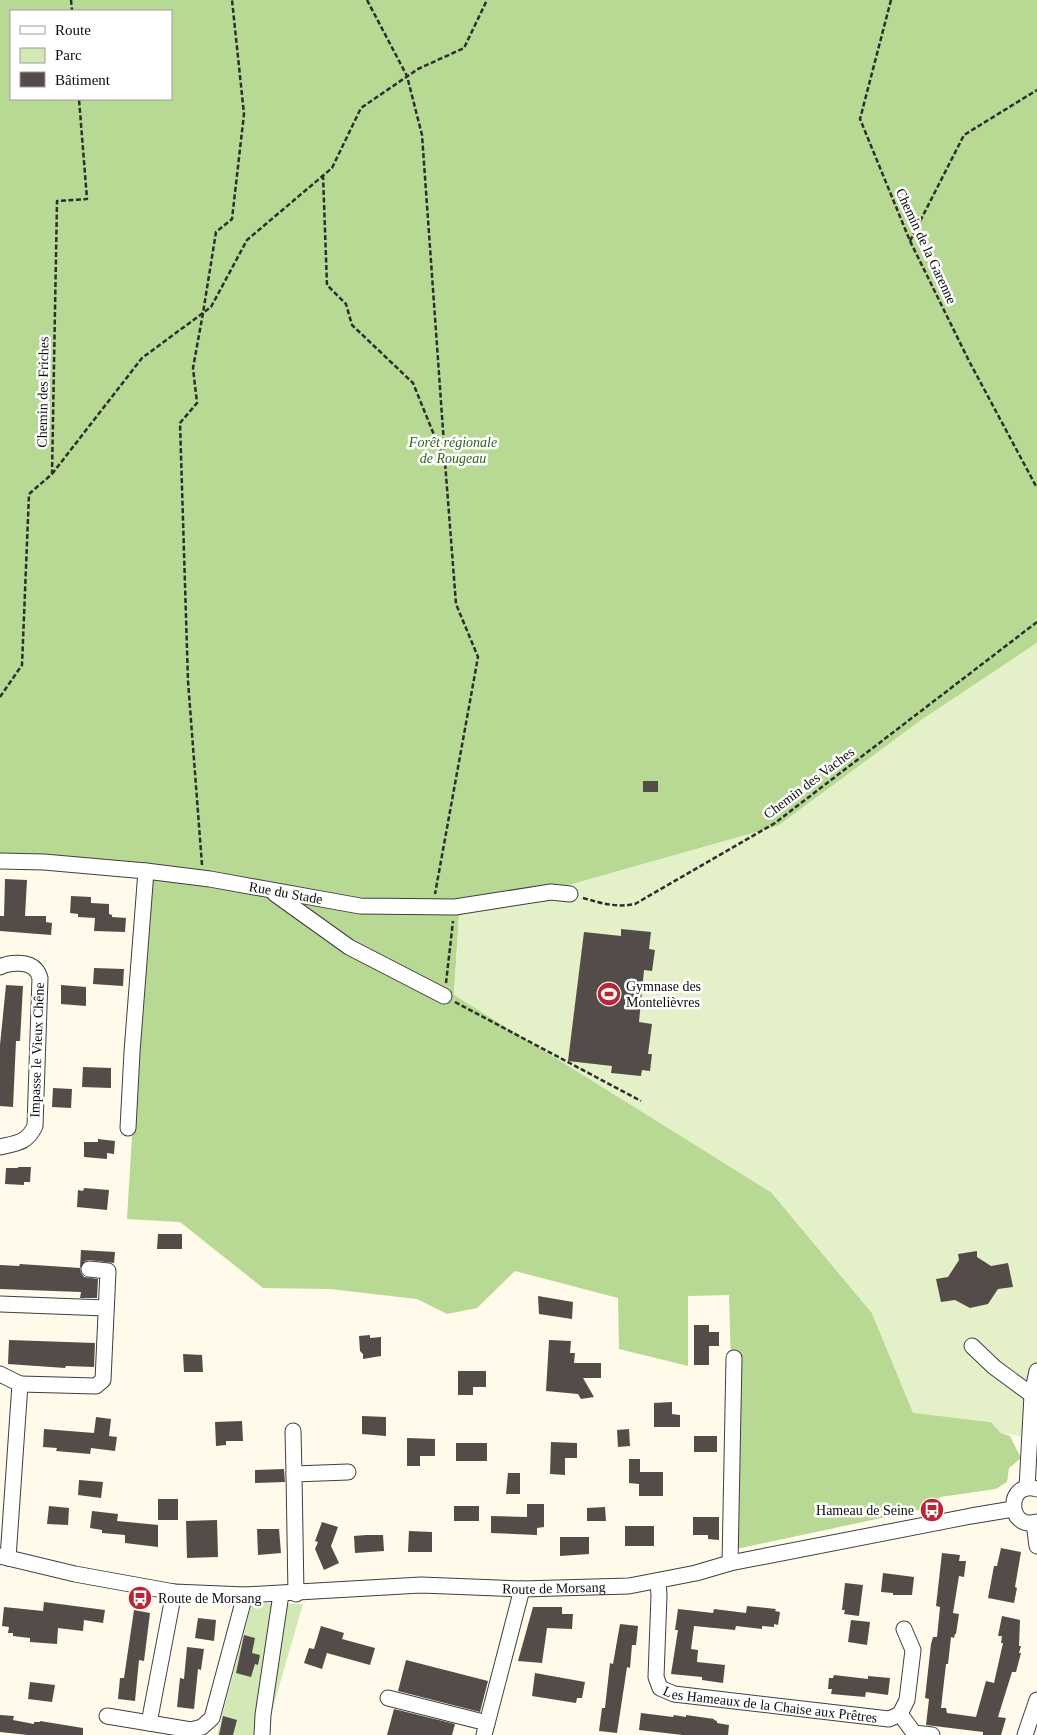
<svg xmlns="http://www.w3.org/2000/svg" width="1037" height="1735" viewBox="0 0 1037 1735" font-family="Georgia,serif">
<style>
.green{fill:#d2e8b5}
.forest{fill:#b7d994;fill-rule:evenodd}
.pitch{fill:#e4f0c7}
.building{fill:#544c48}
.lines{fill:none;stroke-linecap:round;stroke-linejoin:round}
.minor-casing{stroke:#3f3f3f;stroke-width:17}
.path{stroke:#2e2e2e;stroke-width:2.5;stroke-dasharray:5 2.5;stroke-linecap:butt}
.minor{stroke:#fff;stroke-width:15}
.labels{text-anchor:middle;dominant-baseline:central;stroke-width:5;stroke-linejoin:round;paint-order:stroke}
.street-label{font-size:14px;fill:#0c0c0c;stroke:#fff}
.park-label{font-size:14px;font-style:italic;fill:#2f621d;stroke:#fff}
.poi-label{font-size:14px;fill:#0c0c0c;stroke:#fff;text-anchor:start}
</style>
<rect width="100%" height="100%" fill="#fffaea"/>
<path class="green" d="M252,1603L303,1604L265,1735H217Z"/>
<path class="forest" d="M0,0H1037V643L920,721L778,826L459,916L454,994L771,1192L872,1313L913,1412L991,1422L1001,1433L1010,1436L1021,1458L1009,1468L1007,1482L996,1489L940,1497L933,1507L736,1549L729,1295L688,1296V1366L619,1349L618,1298L515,1271L477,1308L447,1314L417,1299L330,1289L263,1288L180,1222L127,1219L137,1052L152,873L0,857ZM11,11H171V99H11Z"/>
<path class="pitch" d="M1037,643V1447H1023L1020,1436L1001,1433L991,1422L913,1413L872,1313L771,1192L454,995L459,916L778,826L920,721Z"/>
<g class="building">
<rect x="643" y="781" width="15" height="11"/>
<path d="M5,879L27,880L25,916H46V922L52,923L51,935L0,931V916H4Z"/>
<path d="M71,896L91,897V903L109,904V914L112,915V917L126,918L125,932L94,931L95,918L78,917V914L70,913Z"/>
<path d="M621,929L651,932L649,949L655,950L652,971L644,970L639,1022L652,1024L648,1054H652L650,1071L642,1070L641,1076L611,1073L612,1066L568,1061L584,932L621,936Z"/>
<path d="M94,968L124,969L123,986L93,984Z"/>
<path d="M6,985L23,986L20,1041H16L13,1107L0,1106V1045Z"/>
<path d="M61,985L86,987V1006L61,1004Z"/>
<path d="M83,1067L111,1068V1088L82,1087Z"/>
<path d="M53,1088L72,1089L71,1108L52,1107Z"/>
<path d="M98,1139L115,1141L114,1154L107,1153V1159L84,1157V1142H98Z"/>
<path d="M18,1167H31L30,1182H24V1185L5,1184L6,1168H18Z"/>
<path d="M84,1188L109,1190L107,1210L77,1207L78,1190L83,1191Z"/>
<path d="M158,1234H182V1249H157Z"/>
<path d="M81,1250L115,1252L114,1263L89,1260L85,1261L80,1268L81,1273L84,1277L98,1279L97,1298H80L81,1292L0,1289V1265L19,1266L20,1264L80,1268Z"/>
<path d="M977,1251V1257L991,1266L1008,1263L1013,1287L998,1289L988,1304L970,1308L955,1300L941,1302L936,1279L948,1277L959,1260L958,1254Z"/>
<path d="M538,1296L573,1302L572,1319L539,1314Z"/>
<path d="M694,1325H709V1332H719V1346H709V1365H694Z"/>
<path d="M370,1335V1338L381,1337V1356L363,1359V1354L360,1351L359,1336Z"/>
<path d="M9,1340L95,1343L94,1367L66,1366L65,1368L8,1364Z"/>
<path d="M549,1340L571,1341L570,1353H575L574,1363H601V1378H583L594,1397L581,1399L578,1394L546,1391Z"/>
<path d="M183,1354L202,1355L203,1372H184Z"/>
<path d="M458,1371H486V1387H473V1395H458Z"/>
<path d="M672,1402V1414L680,1415V1427H654V1403Z"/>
<path d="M362,1416L386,1417V1436L362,1434Z"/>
<path d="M96,1417L111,1419L109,1436L117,1437L115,1451L91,1448L90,1454L56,1451L57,1448L43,1447L44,1429L94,1433Z"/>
<path d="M242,1421L243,1441H226V1445L216,1446L215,1422Z"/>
<path d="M629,1429L630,1446L618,1447L617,1430Z"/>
<rect x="694" y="1436" width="23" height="16"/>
<path d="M407,1438L435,1439V1456H420V1466H407Z"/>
<path d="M551,1442L577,1443V1458H565V1475L550,1474Z"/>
<rect x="456" y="1443" width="31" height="18"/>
<path d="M629,1459H640V1472H663V1496H639V1484L629,1483Z"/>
<path d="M284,1469L285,1482L255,1483V1470Z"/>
<path d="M508,1473H520V1494H506Z"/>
<path d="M79,1480L103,1482L101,1498L78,1495Z"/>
<rect x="158" y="1499" width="20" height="21"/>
<path d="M527,1504H544V1527L537,1528V1535L491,1533V1516L527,1517Z"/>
<path d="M49,1506L69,1508L68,1525L47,1524Z"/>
<rect x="454" y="1506" width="25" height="15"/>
<path d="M605,1507L606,1521H587V1508Z"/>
<path d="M92,1511L118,1514L117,1521L158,1525V1547L125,1543V1535L102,1533V1530L90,1528Z"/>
<path d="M693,1517H719V1540L708,1539V1535H693Z"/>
<path d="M217,1520L218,1557L187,1558L186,1521Z"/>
<path d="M322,1522L338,1527L331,1546L339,1563L324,1570L315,1549L318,1542L315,1541Z"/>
<rect x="625" y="1526" width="29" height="20"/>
<path d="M257,1529H279L281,1553L258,1555Z"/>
<path d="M409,1531L432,1532V1552H408Z"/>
<path d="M366,1535H383L384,1551L355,1553L354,1536Z"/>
<path d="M560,1537H589V1554L560,1556Z"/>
<path d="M1001,1548L1021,1552L1015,1587L1017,1588L1014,1603L988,1598L994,1566H997Z"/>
<path d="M942,1553L960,1555L959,1561H966L964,1577L959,1576L953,1613L959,1614L956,1634H955L954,1638L951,1637L948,1664H946L941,1708H946L947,1713L976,1717L986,1681L994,1683L1003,1643H1001L1002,1636H998L1002,1616L1020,1620L1019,1646H1021L1019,1653H1021L1016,1672H1012L998,1717L1006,1718L1001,1735H983V1732L926,1725L929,1699L925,1698L931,1644L933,1637H937L940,1607L936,1606Z"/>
<path d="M883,1573L914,1577L912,1595H893V1593L881,1592Z"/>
<path d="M845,1583L863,1585L859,1616L844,1614L845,1610H842Z"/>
<path d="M44,1602L105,1610L103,1623L84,1620L83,1631L58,1628L57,1644L30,1642V1638L13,1636V1633H8L9,1627L2,1626L4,1607L43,1611Z"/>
<path d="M747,1606L776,1609L775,1611L780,1612L778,1625L774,1624V1627L762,1626V1629L736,1626L735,1630L694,1626L691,1649L698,1650L697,1662L725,1665L723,1683L702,1680V1677L671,1674L678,1630H675L678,1609L713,1613L714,1609L746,1613Z"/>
<path d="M533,1607H562V1614H573L572,1629L547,1628L542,1663L518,1661Z"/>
<path d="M134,1610L150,1613L144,1661L139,1660L135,1701L118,1699L120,1678H124Z"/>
<path d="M198,1618L216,1620L214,1641L195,1638Z"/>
<path d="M851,1620L870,1622L867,1645L848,1642Z"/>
<path d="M620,1624L638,1626L636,1645H632L630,1668L627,1667L617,1733L599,1731L602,1708H605L610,1663L613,1664Z"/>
<path d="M321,1626L344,1633L342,1639L375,1648L370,1665L327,1653L322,1669L304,1663L309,1648L314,1649Z"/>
<path d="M244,1635L255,1638L252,1653L260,1655L258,1665L255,1664L251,1677L236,1673Z"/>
<path d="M187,1647L204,1649L201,1670L198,1669L194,1709L177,1707L180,1678L184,1679Z"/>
<path d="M406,1660L488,1681L480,1712L398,1691Z"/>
<path d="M535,1673L585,1682L582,1698H577L576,1703L532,1696Z"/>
<path d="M834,1675L868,1679V1676L890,1678L888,1695L866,1692L865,1697L831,1694L832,1689H828L829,1678H833Z"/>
<path d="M30,1682L55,1685L52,1702L28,1699Z"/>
<path d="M394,1709L455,1724L452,1735H387Z"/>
<path d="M641,1713L673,1717L674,1715L686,1717V1715L714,1719V1720L717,1721V1723L729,1725L728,1735H683L639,1730Z"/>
<path d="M0,1715L14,1716L13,1720L34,1724V1722H40V1721L83,1728V1735H28L0,1732Z"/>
<path d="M223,1716L237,1720L233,1735H219Z"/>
</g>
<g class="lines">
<g class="minor-casing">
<g id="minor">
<path id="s1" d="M0,861L44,862L146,871L210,879L360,906L455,907L551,892L570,894"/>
<path d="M275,894L349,947L444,996"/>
<path d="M0,967C9,962 29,961 36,970C38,972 39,975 40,978L35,1126C27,1143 17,1143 0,1147"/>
<path d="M128,1128L132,1052L146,871"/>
<path d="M0,1304L106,1308"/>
<path d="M972,1346L994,1367L1032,1395"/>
<path d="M0,1374L20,1384L8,1558"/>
<path d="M20,1384L96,1386L103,1380L108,1271L89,1269"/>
<path d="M293,1431L294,1474"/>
<path d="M1027,1488L1032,1395L1037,1371"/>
<path d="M1037,1489C1006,1479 1006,1531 1037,1522"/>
<path d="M1034,1523L1037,1546"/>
<path id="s2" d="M0,1556L75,1574L174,1592L245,1595L421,1585L522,1589L629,1586L696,1573L730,1563L971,1516L1013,1509"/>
<path d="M730,1563L734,1358"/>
<path id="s3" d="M658,1581L659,1595L656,1677L660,1688L674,1694L889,1719L900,1714L907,1700L913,1650L904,1629"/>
<path d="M296,1594L294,1474L348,1472"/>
<path d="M388,1698L487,1723"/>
<path d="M900,1714L914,1733L932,1735"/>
<path d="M107,1716L191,1730L202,1727L212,1718L245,1595"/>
<path d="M149,1723L174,1592"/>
<path d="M262,1735L263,1715L281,1594"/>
<path d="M484,1735L522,1589"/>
<path d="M1025,1735L1037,1700"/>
</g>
</g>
<g class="path">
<path d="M71,0L72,11"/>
<path d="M367,0L407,76L422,135L445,458"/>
<path d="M891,0L860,119L910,241L969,361L1037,488"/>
<path d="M323,175L327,285L346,304L352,325L413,383L445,462L456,604L478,657L435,894"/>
<path d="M910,241L964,135L1037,90"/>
<path d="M52,474L142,358L211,307L247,240L332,168L361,108L418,69L464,48L487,0"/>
<path d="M0,697L22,665L29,494L52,474L57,201L87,199L79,99"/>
<path d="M202,865L188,681L180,423L197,403L193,368L203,313L216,232L232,219L244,114L232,0"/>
<path d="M583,898C601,903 616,908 635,904L775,823L1037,622"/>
<path d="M446,983L453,921"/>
<path d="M455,1002L641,1101"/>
</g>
<use href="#minor" class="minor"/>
</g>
<defs>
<g id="stadium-disc" transform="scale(1.25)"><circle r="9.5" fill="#bb2433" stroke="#fff"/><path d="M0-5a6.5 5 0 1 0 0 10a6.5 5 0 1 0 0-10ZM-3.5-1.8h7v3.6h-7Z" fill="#fff"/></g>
<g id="bus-disc" transform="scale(1.25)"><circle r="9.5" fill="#bb2433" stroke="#fff"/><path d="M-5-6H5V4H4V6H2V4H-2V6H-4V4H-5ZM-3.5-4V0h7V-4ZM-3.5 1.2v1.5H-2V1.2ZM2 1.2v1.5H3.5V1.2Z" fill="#fff"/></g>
</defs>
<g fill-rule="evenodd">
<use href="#stadium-disc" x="609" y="994"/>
<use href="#bus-disc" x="932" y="1510"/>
<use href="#bus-disc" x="140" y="1598"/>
</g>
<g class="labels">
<g class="street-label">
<text transform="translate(926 246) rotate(65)">Chemin de la Garenne</text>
<text transform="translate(43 392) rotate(-89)">Chemin des Friches</text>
<text transform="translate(809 783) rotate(-37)">Chemin des Vaches</text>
<text stroke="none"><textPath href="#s1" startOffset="288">Rue du Stade</textPath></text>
<text transform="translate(37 1050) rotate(-88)">Impasse le Vieux Chêne</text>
<text stroke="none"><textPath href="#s2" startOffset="558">Route de Morsang</textPath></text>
<text stroke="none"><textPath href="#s3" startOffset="220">Les Hameaux de la Chaise aux Prêtres</textPath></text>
</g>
<g class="park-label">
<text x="453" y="442">Forêt régionale<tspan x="453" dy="16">de Rougeau</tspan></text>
</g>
<g class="poi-label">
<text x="626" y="986">Gymnase des<tspan x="626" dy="16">Montelièvres</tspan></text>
<text x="914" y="1510" text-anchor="end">Hameau de Seine</text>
<text x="158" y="1598">Route de Morsang</text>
</g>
</g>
<rect x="10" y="10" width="162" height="90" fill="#ffffff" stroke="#9e9e9e"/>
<rect x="20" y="26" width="25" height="8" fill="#ffffff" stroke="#9e9e9e"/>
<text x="55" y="35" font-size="15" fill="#0c0c0c">Route</text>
<rect x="20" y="48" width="25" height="15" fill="#d2e8b5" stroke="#9e9e9e"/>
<text x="55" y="60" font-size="15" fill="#0c0c0c">Parc</text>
<rect x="20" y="72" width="25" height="15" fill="#544c48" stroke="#9e9e9e"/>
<text x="55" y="85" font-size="15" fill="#0c0c0c">Bâtiment</text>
</svg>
